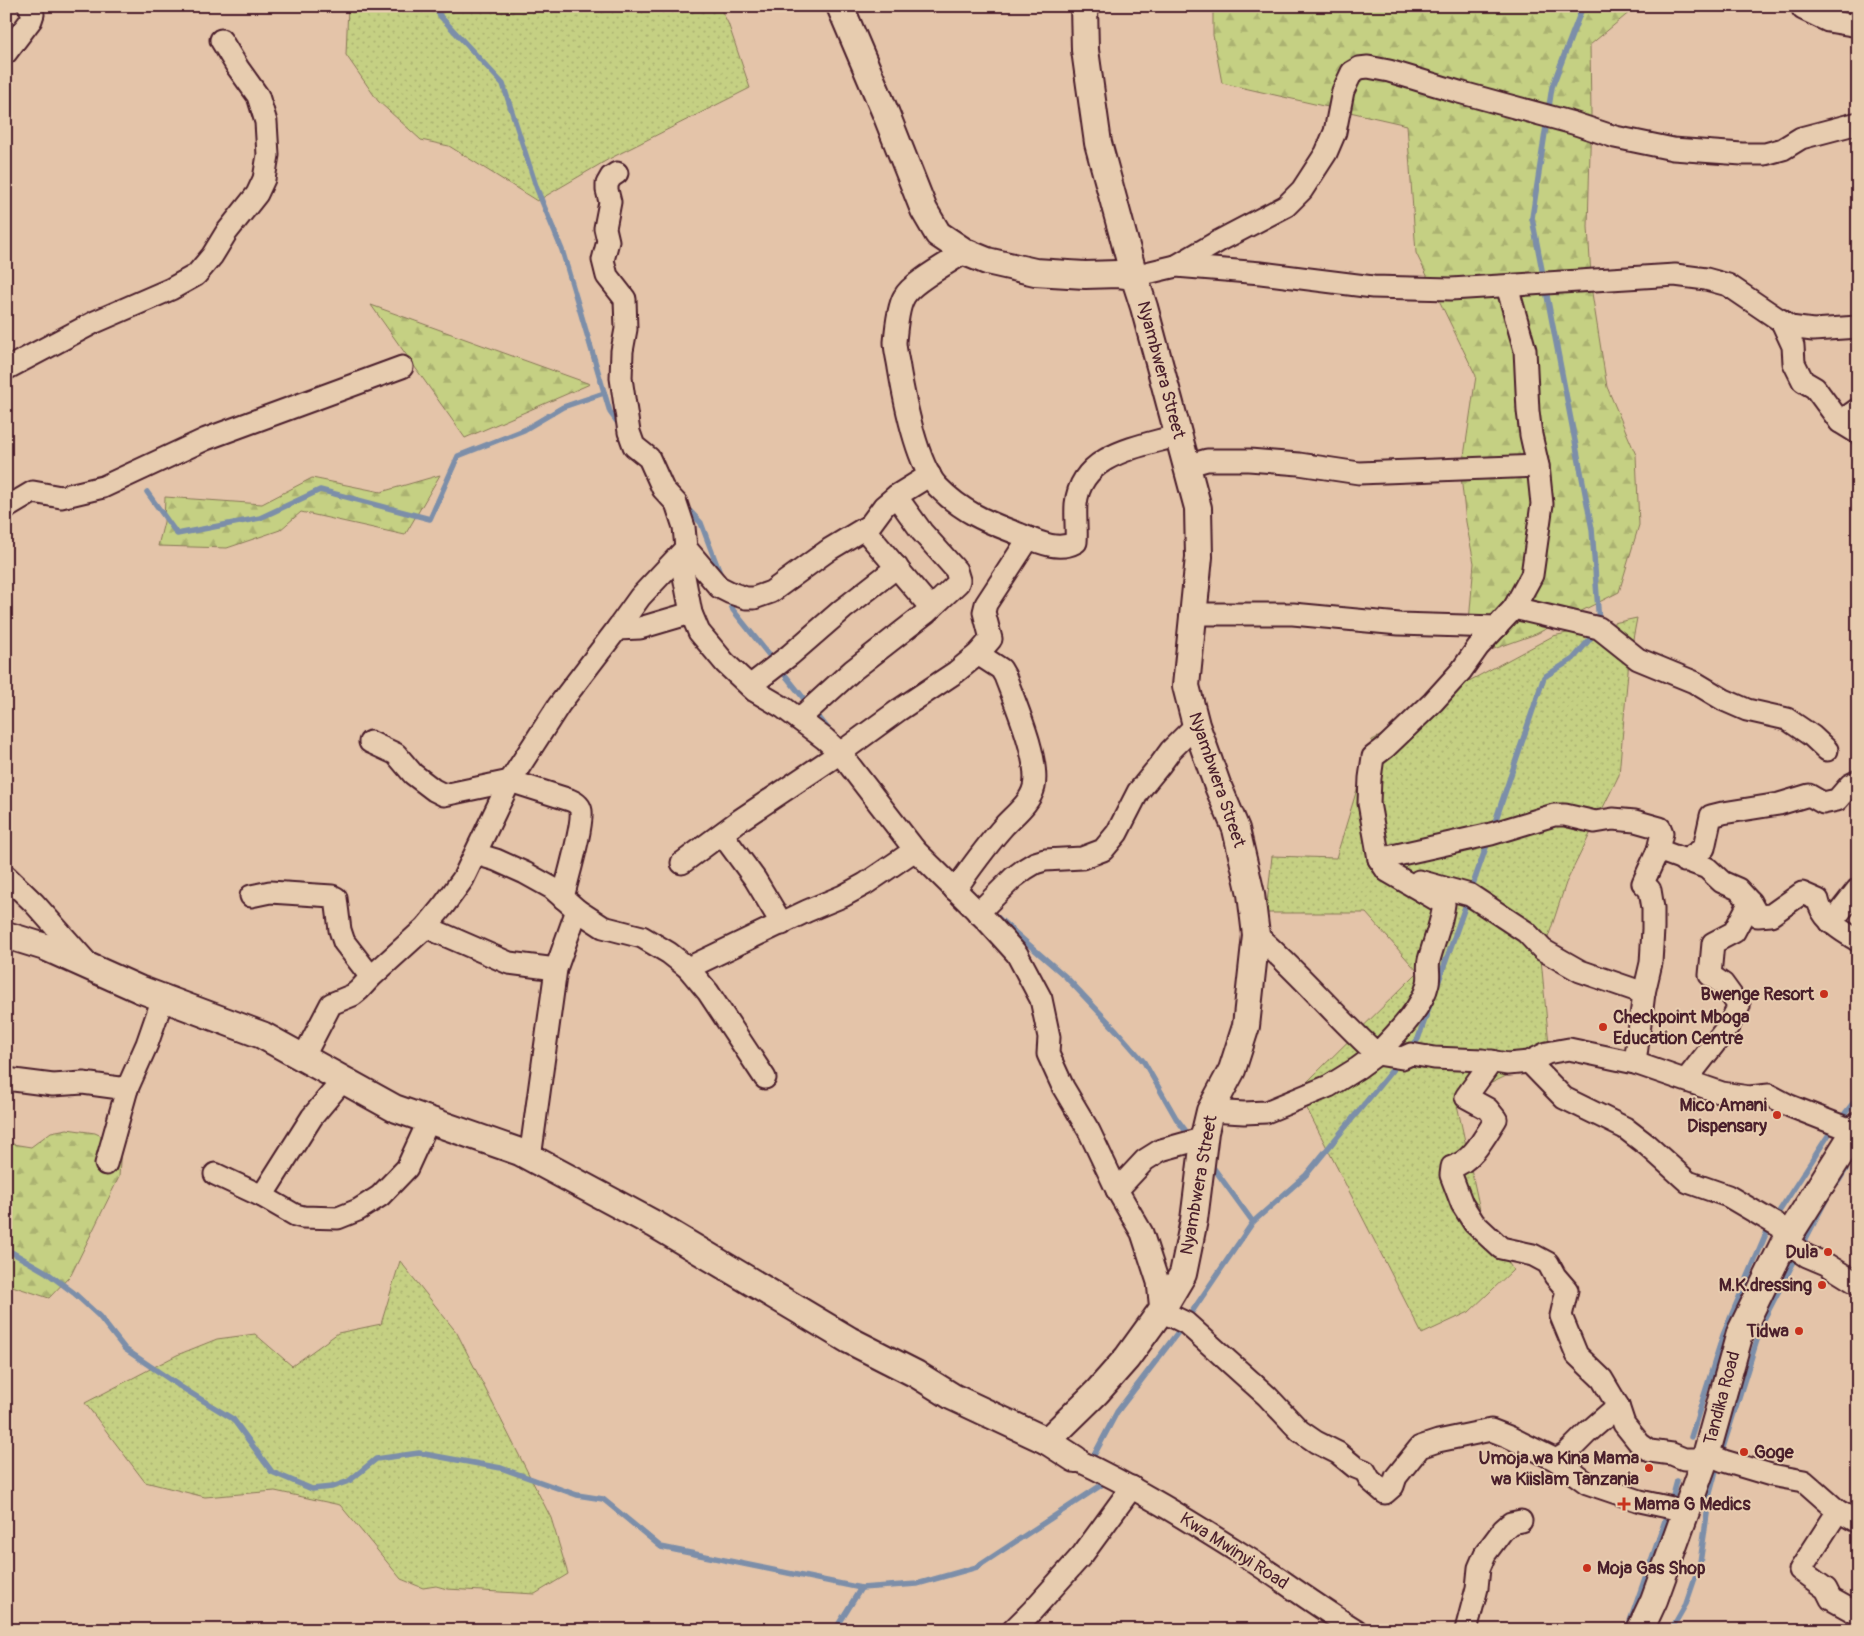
<svg xmlns="http://www.w3.org/2000/svg" width="1864" height="1636" viewBox="0 0 1864 1636" font-family="Pangolin,sans-serif">
<style>
.grass{fill:url(#grass-dots);stroke:#887857}
.forest{fill:url(#forest-firs);stroke:#887857}
.lines{fill:none;stroke-linecap:round;stroke-linejoin:round}
.stream{stroke:#7b8ea9;stroke-width:5.5}
.minor-casing{stroke:#4a1f2b;stroke-width:25}
.tertiary-casing{stroke:#4a1f2b;stroke-width:30}
.minor{stroke:#e7ccaf;stroke-width:21}
.tertiary{stroke:#e7ccaf;stroke-width:26}
.poi-dot{fill:#c8321e;stroke:#e7ccaf;stroke-width:2}
.labels{text-anchor:middle;dominant-baseline:central;stroke-width:4;stroke-linejoin:round;paint-order:stroke}
.street-label{font-size:18px;fill:#4a1f2b;stroke:#e7ccaf}
.poi-label{font-size:18px;font-weight:bold;fill:#4a1f2b;stroke:#e7ccaf;text-anchor:end}
</style>
<defs>
<pattern id="grass-dots" width="8" height="8" patternUnits="userSpaceOnUse" patternTransform="scale(1.25)"><rect width="8" height="8" fill="#c5d083"/><path d="M2 2h.1M6 6h.1" fill="none" stroke="#abb271" stroke-width="1.8" stroke-linecap="round"/></pattern>
<pattern id="forest-firs" width="22" height="20" patternUnits="userSpaceOnUse" patternTransform="scale(1.25)"><rect width="22" height="20" fill="#c5d083"/><path d="M5 1l3.5 6h-7zM16 11l3.5 6h-7z" fill="#abb271"/></pattern>
</defs>
<rect width="100%" height="100%" fill="#e4c4a9"/>
<filter id="ink" filterUnits="userSpaceOnUse"><feTurbulence type="fractalNoise" baseFrequency=".02" numOctaves="2"/><feDisplacementMap in="SourceGraphic" scale="10" xChannelSelector="R" yChannelSelector="G"/><feConvolveMatrix kernelMatrix="1 2 1 2 8 2 1 2 1" color-interpolation-filters="sRGB"/></filter>
<g filter="url(#ink)">
<g class="grass">
<path d="M348,6H719L728,23L750,88L609,159L537,201L449,146L421,140L378,101L346,55Z"/>
<path d="M1637,618L1629,660L1619,775L1566,883L1541,959L1550,1055L1456,1100L1482,1219L1513,1270L1469,1312L1422,1334L1298,1091L1418,972L1366,913H1266L1272,856L1336,858L1372,740L1422,715L1469,681L1553,636Z"/>
<path d="M400,1261L457,1333L551,1518L568,1574L535,1594L447,1589L436,1586L423,1588L401,1579L340,1505L275,1491L205,1497L145,1482L85,1403L177,1355L217,1339L255,1334L292,1366L338,1333L381,1324Z"/>
</g>
<g class="forest">
<path d="M1213,6H1637L1590,45L1591,113L1588,227L1592,293L1607,387L1636,455L1639,525L1619,592L1536,634L1491,650L1469,622L1474,563L1466,522L1461,476L1476,376L1416,253L1407,125L1222,83L1213,35Z"/>
<path d="M371,305L590,384L465,438Z"/>
<path d="M440,475L405,535L301,512L280,530L227,548L158,546L164,522L165,497L262,504L312,478L381,492Z"/>
<path d="M67,1129L95,1133L121,1145L119,1177L97,1222L71,1275L49,1298L6,1284V1143L31,1147L51,1132Z"/>
</g>
<g class="lines">
<g class="stream">
<path d="M434,6L441,17L503,84L537,189L562,250L610,412L621,427"/>
<path d="M1583,6L1552,87L1532,218L1592,529L1599,623"/>
<path d="M147,492L177,534L260,518L320,490L430,519L458,456L524,430L563,407L604,393"/>
<path d="M686,507L701,523L721,576"/>
<path d="M728,597L733,610L829,730"/>
<path d="M1493,828L1544,677L1573,659L1595,633"/>
<path d="M995,915L1066,977L1117,1031L1144,1062L1176,1118L1191,1138"/>
<path d="M1437,986L1489,839"/>
<path d="M1409,1050L1418,1039L1431,1002"/>
<path d="M1839,1121L1858,1097"/>
<path d="M1210,1163L1253,1222"/>
<path d="M1838,1182L1846,1169"/>
<path d="M6,1249L46,1272L74,1293L99,1316L125,1349L181,1387L233,1419L272,1472L312,1489L332,1487L349,1481L376,1459L419,1453L501,1468L577,1495L603,1499L661,1547L861,1588L917,1584L977,1567L1106,1482L1104,1481"/>
<path d="M1187,1319L1253,1222L1306,1175L1398,1063"/>
<path d="M1691,1437L1723,1335L1769,1227L1833,1128"/>
<path d="M1721,1454L1763,1321L1827,1198"/>
<path d="M1092,1459L1117,1412L1182,1327"/>
<path d="M1671,1503L1677,1481"/>
<path d="M835,1630L861,1588"/>
<path d="M1627,1630L1668,1512"/>
<path d="M1671,1630L1686,1604L1700,1563L1710,1493L1718,1463"/>
</g>
<g class="minor-casing">
<g id="minor">
<path d="M1802,6L1803,9L1828,21L1858,26"/>
<path d="M6,53L31,20L33,14L29,6"/>
<path d="M617,173L611,177L607,184V190L610,202L605,228L608,241L603,260L607,276L625,299L626,329L622,351L621,378L629,432L634,446L649,458L663,489L676,503L684,527L686,548L719,587L731,593L746,598H754L771,592L830,549L870,525L884,506L896,496L930,475"/>
<path d="M965,252C950,262 911,283 904,297C898,307 896,330 895,342C895,350 898,360 899,368C904,398 917,465 938,487C962,512 987,522 1019,534C1038,542 1058,552 1076,542C1077,530 1075,517 1076,504C1081,453 1140,447 1179,435"/>
<path d="M1176,266L1219,241L1286,206L1302,190L1326,153L1335,132L1343,91L1352,72L1359,68L1368,67L1389,71L1459,92L1573,123L1615,137L1673,149L1742,154H1765L1783,149L1801,138L1858,123"/>
<path d="M1134,276L1176,266L1261,273L1373,287L1451,289L1675,275L1706,279L1728,285L1790,327L1813,330L1858,327"/>
<path d="M1781,320L1793,346L1794,363L1803,381L1815,388L1840,422L1858,433"/>
<path d="M6,369L95,322L171,289L196,275L212,256L226,233L257,194L264,179L268,155L266,122L258,96L238,68L221,40"/>
<path d="M1840,422L1858,409"/>
<path d="M1186,466L1207,460H1249L1299,464L1359,473L1538,466"/>
<path d="M6,508L33,492L61,497L103,487L206,439L402,367"/>
<path d="M864,529L931,608"/>
<path d="M680,555L691,613L699,632L725,663L755,691L784,708L825,739L840,753L915,850L988,922L1017,954L1041,999L1049,1037L1048,1054L1063,1087L1089,1131L1117,1190L1142,1233L1158,1282L1161,1311L1186,1323L1267,1396L1300,1431L1316,1442L1338,1453L1355,1467L1365,1471L1370,1480L1385,1493L1393,1486L1396,1477L1420,1447L1438,1441L1491,1430L1509,1437L1556,1460L1587,1483L1640,1501L1686,1511"/>
<path d="M1514,608L1599,628L1638,659L1694,682L1724,700L1747,710L1787,719L1812,736L1827,750"/>
<path d="M1193,614H1293L1399,624L1497,627"/>
<path d="M617,629L640,628L691,613"/>
<path d="M750,686L790,655L843,609L897,567"/>
<path d="M799,719L853,670L926,613L958,583L959,580L956,570L922,532L896,496"/>
<path d="M370,742L396,754L413,774L434,790L444,795L510,781L570,800C575,802 580,805 581,811C583,827 567,880 563,898"/>
<path d="M722,834L755,879L782,924"/>
<path d="M476,854L496,860L525,873L552,888L577,910L603,927L642,937L669,953L688,968L708,992L765,1078"/>
<path d="M1379,859L1491,834L1554,815H1565L1595,822L1613,819L1635,821L1660,828L1662,833L1658,850L1707,868L1722,882L1738,889L1750,902L1758,916L1771,915L1802,893L1818,900C1822,921 1842,930 1858,941"/>
<path d="M1684,861L1704,848L1711,816L1723,813L1779,804L1809,795L1823,803L1837,800L1850,785L1858,781"/>
<path d="M682,863L740,820L840,753L899,710L956,672L978,654L991,639L984,612L986,604L1029,538"/>
<path d="M6,876L34,903L90,966"/>
<path d="M1419,881L1470,895L1526,932L1543,950L1580,971L1644,993"/>
<path d="M955,890C970,869 986,846 1004,826C1015,814 1030,803 1034,787C1040,760 1015,703 1005,676L1001,669L978,654"/>
<path d="M251,896L270,892L332,896L336,898L340,930L344,942L371,977"/>
<path d="M978,913L1013,878L1025,869L1035,863L1045,860L1082,858L1103,850L1117,833L1138,792L1160,765L1171,750L1196,725"/>
<path d="M1831,923L1857,890L1858,891"/>
<path d="M426,927L509,963L556,969"/>
<path d="M1256,935C1299,972 1335,1016 1377,1054C1394,1036 1423,1008 1428,983C1430,975 1427,967 1429,960C1434,941 1442,923 1444,904L1387,871L1379,859L1369,803L1370,778L1373,757L1386,747L1433,702L1461,671L1478,647L1514,608L1532,575L1542,504L1538,466L1531,435L1528,411L1525,350L1507,286"/>
<path d="M688,968L807,911L843,896L865,884L915,850"/>
<path d="M303,1058L331,1004L353,995L359,990L371,977L426,927L444,905L463,879L510,781L559,705L617,629L640,597L686,548"/>
<path d="M1492,1061L1466,1097L1488,1109L1496,1119C1485,1136 1472,1162 1452,1167L1451,1175L1462,1204L1474,1223L1501,1248L1533,1255L1548,1263L1555,1276L1567,1290L1561,1316L1577,1355L1602,1379L1618,1406"/>
<path d="M1529,1062L1564,1098L1625,1128L1647,1145L1688,1182L1728,1196L1791,1233"/>
<path d="M1635,1063L1644,993L1651,963L1653,929V908L1650,890L1643,883L1658,850"/>
<path d="M6,1079L53,1085L83,1083L127,1089"/>
<path d="M1686,1080L1729,1025L1739,1006L1723,984L1710,975L1713,943L1734,932L1750,902"/>
<path d="M1210,1111L1244,1113L1266,1112L1329,1086L1358,1068L1377,1054L1402,1058L1411,1054L1434,1058L1482,1060L1508,1064L1529,1062L1547,1053L1569,1049L1635,1063L1722,1093L1749,1097L1769,1095L1790,1106L1854,1131"/>
<path d="M530,1158L556,969L577,910"/>
<path d="M106,1164L127,1089L147,1044L163,998"/>
<path d="M215,1174L262,1196L295,1215L303,1217L338,1218L358,1210L380,1196L407,1168L429,1120"/>
<path d="M1117,1190L1145,1160L1161,1150L1204,1138"/>
<path d="M262,1196L312,1117L343,1080"/>
<path d="M1785,1241L1807,1256L1826,1264L1858,1284"/>
<path d="M1707,1454L1724,1461L1771,1475L1804,1481L1838,1511L1858,1522"/>
<path d="M1075,1459C1136,1487 1194,1524 1251,1560C1286,1583 1320,1608 1356,1630"/>
<path d="M1556,1460L1566,1454L1587,1433L1618,1406L1624,1424L1640,1444L1650,1451L1672,1454L1684,1459H1705"/>
<path d="M1838,1511L1800,1570L1826,1589L1831,1599L1858,1614"/>
<path d="M1013,1630L1032,1611L1083,1554L1132,1487"/>
<path d="M1466,1630L1477,1588L1479,1568L1485,1554L1503,1530L1511,1523L1521,1521"/>
</g>
</g>
<g class="tertiary-casing">
<g id="tertiary">
<path d="M840,6L886,114L924,210L938,234L965,252L987,261L1035,272L1085,275L1118,274L1134,276L1144,307L1198,508L1199,557L1186,686L1196,725L1217,784L1236,829L1251,894L1256,935L1246,1026L1232,1070L1210,1111L1205,1132L1194,1220L1183,1274L1161,1311L1127,1358L1097,1392L1047,1441"/>
<path d="M1084,6L1085,50L1098,143L1134,276"/>
<path d="M6,935L45,947L139,989L262,1035L394,1108L520,1152L656,1225L849,1340L916,1374L953,1397L1047,1441L1075,1459"/>
<path d="M1640,1630L1654,1600L1705,1459L1740,1333L1783,1245L1858,1126"/>
</g>
</g>
<use href="#minor" class="minor"/>
<use href="#tertiary" class="tertiary"/>
</g>
</g>
<g class="poi-dot">
<circle cx="1824" cy="994" r="5"/>
<circle cx="1603" cy="1027" r="5"/>
<circle cx="1777" cy="1115" r="5"/>
<circle cx="1828" cy="1252" r="5"/>
<circle cx="1822" cy="1285" r="5"/>
<circle cx="1799" cy="1331" r="5"/>
<circle cx="1744" cy="1452" r="5"/>
<circle cx="1649" cy="1468" r="5"/>
<path d="M1621.5 1496.5h5v5h5v5h-5v5h-5v-5h-5v-5h5z"/>
<circle cx="1587" cy="1568" r="5"/>
</g>
<g class="labels">
<g class="street-label">
<text transform="translate(1161 370) rotate(75)">Nyambwera Street</text>
<text transform="translate(1217 780) rotate(71)">Nyambwera Street</text>
<text transform="translate(1199 1185) rotate(-80)">Nyambwera Street</text>
<text transform="translate(1722 1398) rotate(-75)">Tandika Road</text>
<text transform="translate(1234 1551) rotate(33)">Kwa Mwinyi Road</text>
</g>
<g class="poi-label">
<text x="1814" y="994">Bwenge Resort</text>
<text x="1613" y="1017" text-anchor="start">Checkpoint Mboga<tspan x="1613" dy="21">Education Centre</tspan></text>
<text x="1767" y="1105">Mico Amani<tspan x="1767" dy="21">Dispensary</tspan></text>
<text x="1818" y="1252">Dula</text>
<text x="1812" y="1285">M.K.dressing</text>
<text x="1789" y="1331">Tidwa</text>
<text x="1754" y="1452" text-anchor="start">Goge</text>
<text x="1639" y="1458">Umoja wa Kina Mama<tspan x="1639" dy="21">wa Kiislam Tanzania</tspan></text>
<text x="1634" y="1504" text-anchor="start">Mama G Medics</text>
<text x="1597" y="1568" text-anchor="start">Moja Gas Shop</text>
</g>
</g>
<rect width="1864" height="1636" fill="none" stroke="#e7ccaf" stroke-width="25"/>
<rect x="12" y="12" width="1839" height="1611" fill="none" stroke="#4a1f2b" stroke-width="2" filter="url(#ink)"/>
</svg>
